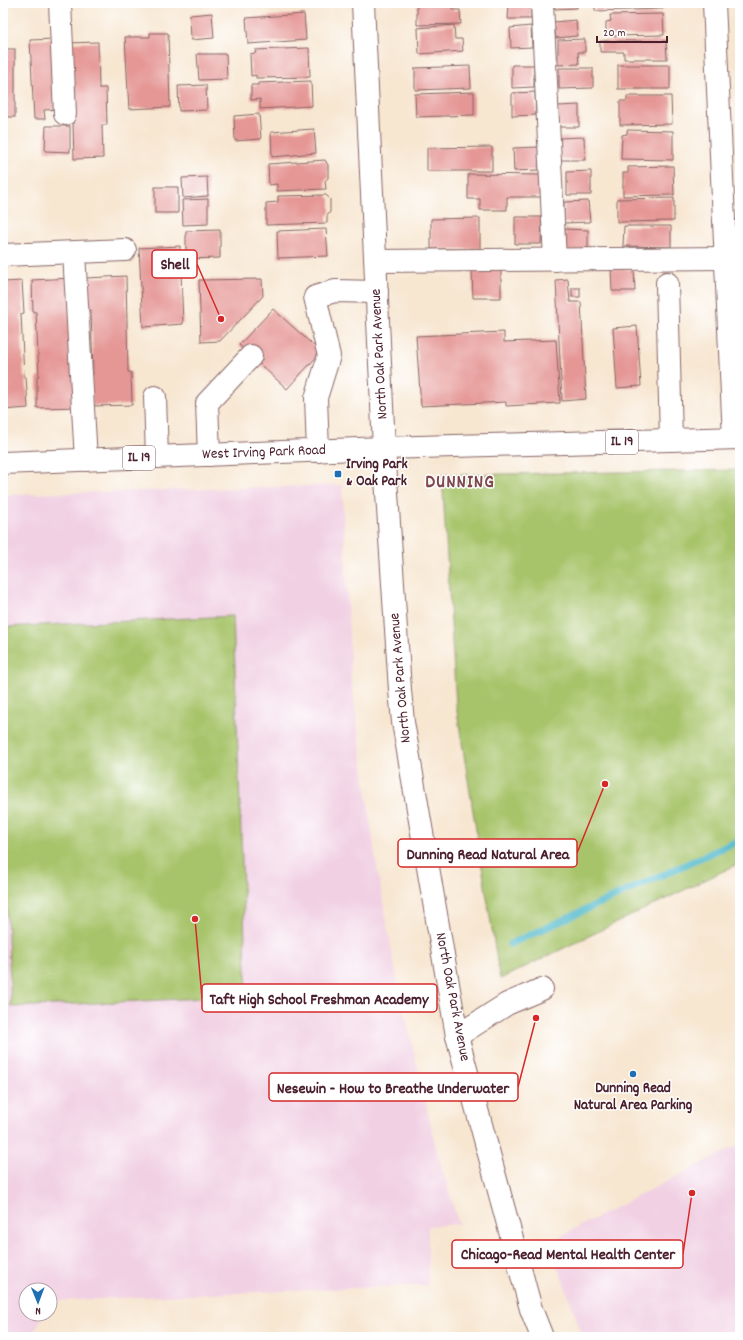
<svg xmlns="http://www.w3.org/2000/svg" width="743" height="1340" viewBox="0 0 743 1340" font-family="Dekko,sans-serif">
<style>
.built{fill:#f1d0e3}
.green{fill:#a7c46b;stroke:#78724b}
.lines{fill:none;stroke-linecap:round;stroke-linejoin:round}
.stream{stroke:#4cb7c9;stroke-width:7}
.building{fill:#e59795}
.minor-casing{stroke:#876565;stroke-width:24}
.major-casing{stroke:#876565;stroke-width:24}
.minor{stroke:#fff;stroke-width:22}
.major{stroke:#fff;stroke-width:22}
.poi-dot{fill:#1f6fb2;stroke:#fff;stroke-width:1.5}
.labels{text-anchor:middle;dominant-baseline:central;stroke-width:3;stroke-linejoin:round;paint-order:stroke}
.shield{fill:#fff;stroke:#80626b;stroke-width:1}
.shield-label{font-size:14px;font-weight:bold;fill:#4a1f2b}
.street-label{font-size:15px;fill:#4a1f2b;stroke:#fff}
.poi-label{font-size:15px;font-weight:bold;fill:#4a1f2b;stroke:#fff;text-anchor:start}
.district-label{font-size:19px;font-weight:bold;letter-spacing:1px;fill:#804950;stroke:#fff}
.leader{fill:none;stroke:#d62828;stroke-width:1.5}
.callout-dot{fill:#d62828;stroke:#fff;stroke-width:1.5}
.callout{fill:#fff;stroke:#d62828;stroke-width:1.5}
.callout-label{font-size:16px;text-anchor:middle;font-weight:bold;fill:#4a1f2b}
</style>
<rect width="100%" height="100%" fill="#fff"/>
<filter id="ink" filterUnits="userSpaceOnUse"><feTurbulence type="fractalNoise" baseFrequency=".025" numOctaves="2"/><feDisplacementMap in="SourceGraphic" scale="8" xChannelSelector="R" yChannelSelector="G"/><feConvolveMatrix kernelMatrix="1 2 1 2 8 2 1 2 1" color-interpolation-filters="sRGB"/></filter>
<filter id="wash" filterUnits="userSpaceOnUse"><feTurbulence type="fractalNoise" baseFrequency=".012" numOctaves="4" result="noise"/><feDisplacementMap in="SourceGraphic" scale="16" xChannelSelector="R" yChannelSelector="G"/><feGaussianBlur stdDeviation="0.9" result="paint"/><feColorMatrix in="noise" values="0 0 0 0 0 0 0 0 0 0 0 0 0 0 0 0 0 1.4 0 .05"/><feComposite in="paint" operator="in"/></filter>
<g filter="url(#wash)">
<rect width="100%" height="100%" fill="#f7e6d0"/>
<g class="built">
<path d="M342,485L351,678L376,862L396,975L438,1156L459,1224L428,1226V1285L51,1301L50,1303V1290H26V1314H44L31,1337H3V495Z"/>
<path d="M740,1144V1337H583L549,1242Z"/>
</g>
<g class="green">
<path d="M740,470V863L500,979L456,705L442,475Z"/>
<path d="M233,616L247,996L11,1007L3,819V627Z"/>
</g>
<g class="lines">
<path class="stream" d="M510,944L740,840"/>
</g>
<g id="blocks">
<g class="building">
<path d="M417,3H452L453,10H460L461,24L417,25Z"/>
<path d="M509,3H531V19H508Z"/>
<path d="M555,3H577V8L555,9Z"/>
<path d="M595,3H663V9L595,11Z"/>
<path d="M212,13L214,38L191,40L190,15Z"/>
<path d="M304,14L306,40L248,44L246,18Z"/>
<path d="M663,14L664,35L611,36V33H606V22L611,21L610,15Z"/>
<path d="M576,20L577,36L556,38L554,22Z"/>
<path d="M454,25L455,39H462L463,51L419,54L418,28Z"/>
<path d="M531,26L532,47L511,48L510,28Z"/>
<path d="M150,33H168L170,107L129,109L125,37H150Z"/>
<path d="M55,39L59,109L44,110L45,119H34L30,40Z"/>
<path d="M585,39V52H578L579,64L558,65V40Z"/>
<path d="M600,41H666L667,59H624V52H600Z"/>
<path d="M98,42L99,88H106L107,125H102L103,158L74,159L71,55L68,43Z"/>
<path d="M309,48L310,77L256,78V75L251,76L250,54L256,53L255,50Z"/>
<rect x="3" y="49" width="12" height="68"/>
<path d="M197,54H226L227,79L199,80Z"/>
<path d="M512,65H534V87L512,88Z"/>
<rect x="618" y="65" width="52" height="24"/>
<path d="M470,66L471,88L415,90V68Z"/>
<path d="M559,68H593V88L559,89Z"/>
<path d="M311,81L312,106L260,109V99L251,100V85H258V83Z"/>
<path d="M206,85L207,110L179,111L178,86Z"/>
<path d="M474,92V115L416,117L415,94Z"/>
<path d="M535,92L536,115L512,116V93Z"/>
<path d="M627,96H671L672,124L620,125V101H627Z"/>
<path d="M579,105V127H559L558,106Z"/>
<path d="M259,114L261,139L235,141L234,116Z"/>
<path d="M46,126H70V152L45,151Z"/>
<path d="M314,129L316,153L272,157L271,132Z"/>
<path d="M627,130L673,131V160L621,159L622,135L627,134Z"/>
<path d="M584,137L585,160H560L559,138Z"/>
<path d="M492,147V171H427V148Z"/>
<path d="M539,147V170L514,171L513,148Z"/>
<path d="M325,160L328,165V178L325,181L326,189L277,191V184L269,185L268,164Z"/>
<path d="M673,166L674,195L623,196V173H628V167Z"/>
<path d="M591,171V195H567V172Z"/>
<path d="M468,174L541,175V197H507V210H480V199H468Z"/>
<path d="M207,177L208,196L183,198L182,178Z"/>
<rect x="155" y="187" width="23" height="26"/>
<path d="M326,195L330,199V212L327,216V223L266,225V203L278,202V196Z"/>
<path d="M674,198V221L617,222V199Z"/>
<path d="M208,199V224L183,225L182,200Z"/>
<path d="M588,201L590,222L564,223V202Z"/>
<path d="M515,217H542L541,244H515Z"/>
<path d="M480,218V249H431V219Z"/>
<path d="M624,226H671V247L623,246Z"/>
<path d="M326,229L328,256L278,258L277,231Z"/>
<path d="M565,229L588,230V251H565Z"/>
<path d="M220,230V258L186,259V231Z"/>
<path d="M180,246L183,324L143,327L139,248Z"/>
<path d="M501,269V298H473L472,270Z"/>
<path d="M611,269H634L635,291H612Z"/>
<path d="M126,276L128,372H131L132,405L92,406L91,374H93L91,310H88L86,278Z"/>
<path d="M72,278L78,407L37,408V376H39L36,312H33L32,280Z"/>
<path d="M262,279L263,296L220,341L201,342L199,280Z"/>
<path d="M568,279L570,302H581L586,399L562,401L556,280Z"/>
<path d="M22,281L24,313L21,314L24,377H26L28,408L3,410V282Z"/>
<rect x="572" y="288" width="8" height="9"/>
<path d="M273,309L321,352L287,389L239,345Z"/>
<path d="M637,326L641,386L617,388L613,328Z"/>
<path d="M504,332V342L556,340L560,403L506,406V402L421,406L416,336Z"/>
</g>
</g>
</g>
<g filter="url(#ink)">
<use href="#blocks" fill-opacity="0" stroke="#876565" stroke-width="1"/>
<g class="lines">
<g class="minor-casing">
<g id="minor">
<path d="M60,3L65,114"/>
<path d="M363,3L384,448L400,690L403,722L457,1036L531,1309L542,1337"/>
<path d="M542,3L555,260"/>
<path d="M714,3L734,438"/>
<path d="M74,253L86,460"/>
<path d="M3,255L125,250"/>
<path d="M376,261L726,258"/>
<path d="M667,283L671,440"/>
<path d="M155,397L157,457"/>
<path d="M318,451L316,398L329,356L315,297L335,291L377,292"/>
<path d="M209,455L207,403L251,356"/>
<path d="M457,1036L507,1004L542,989"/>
</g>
</g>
<g class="major-casing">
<path id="major" d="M3,463L384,448L740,438"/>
</g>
<use href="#minor" class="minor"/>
<use href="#major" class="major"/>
</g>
</g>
<g class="poi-dot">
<rect x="334" y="470" width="8" height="8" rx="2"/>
<circle cx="633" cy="1074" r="4"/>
</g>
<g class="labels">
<g class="shield">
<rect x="606" y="430" width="32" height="24" rx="3"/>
<rect x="123" y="446" width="32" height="24" rx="3"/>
</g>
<g class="shield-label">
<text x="622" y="442">IL 19</text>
<text x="139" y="458">IL 19</text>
</g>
<g class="street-label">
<text transform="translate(380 354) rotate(-93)">North Oak Park Avenue</text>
<text transform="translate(264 453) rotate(-2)">West Irving Park Road</text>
<text transform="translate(401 678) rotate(-95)">North Oak Park Avenue</text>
<text transform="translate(452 997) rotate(79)">North Oak Park Avenue</text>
</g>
<g class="poi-label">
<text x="346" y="465">Irving Park<tspan x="346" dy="17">&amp; Oak Park</tspan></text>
<text x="633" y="1089" text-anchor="middle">Dunning Read<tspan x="633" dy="17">Natural Area Parking</tspan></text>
</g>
<g class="district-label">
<text x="460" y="483">DUNNING</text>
</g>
</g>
<path class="leader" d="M221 319L197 264M605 784L577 853M195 919L202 998M536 1018L518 1087M692 1193L683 1254"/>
<g class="callout-dot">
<circle cx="221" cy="319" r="4"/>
<circle cx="605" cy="784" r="4"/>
<circle cx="195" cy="919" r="4"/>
<circle cx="536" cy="1018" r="4"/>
<circle cx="692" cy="1193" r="4"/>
</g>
<g class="callout">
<rect x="152" y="250" width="45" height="28" rx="4"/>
<rect x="398" y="839" width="179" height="28" rx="4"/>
<rect x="202" y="984" width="235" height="28" rx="4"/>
<rect x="269" y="1073" width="249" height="28" rx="4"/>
<rect x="452" y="1240" width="231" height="28" rx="4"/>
</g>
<g class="callout-label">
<text x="175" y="269">Shell</text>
<text x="488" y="859">Dunning Read Natural Area</text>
<text x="319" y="1004">Taft High School Freshman Academy</text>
<text x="393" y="1093">Nesewin - How to Breathe Underwater</text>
<text x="568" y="1259">Chicago-Read Mental Health Center</text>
</g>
<rect width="743" height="1340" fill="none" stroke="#fff" stroke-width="16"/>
<g transform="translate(38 1302) rotate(179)"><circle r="19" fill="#ffffff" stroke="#b7a5aa"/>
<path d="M0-3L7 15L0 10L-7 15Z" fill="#1f6fb2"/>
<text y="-6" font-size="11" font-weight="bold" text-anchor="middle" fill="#4a1f2b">N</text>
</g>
<path d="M597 36v6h70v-6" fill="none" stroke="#4a1f2b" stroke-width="2"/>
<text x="603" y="36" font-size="12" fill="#4a1f2b" stroke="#ffffff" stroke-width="3" paint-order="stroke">20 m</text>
</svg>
